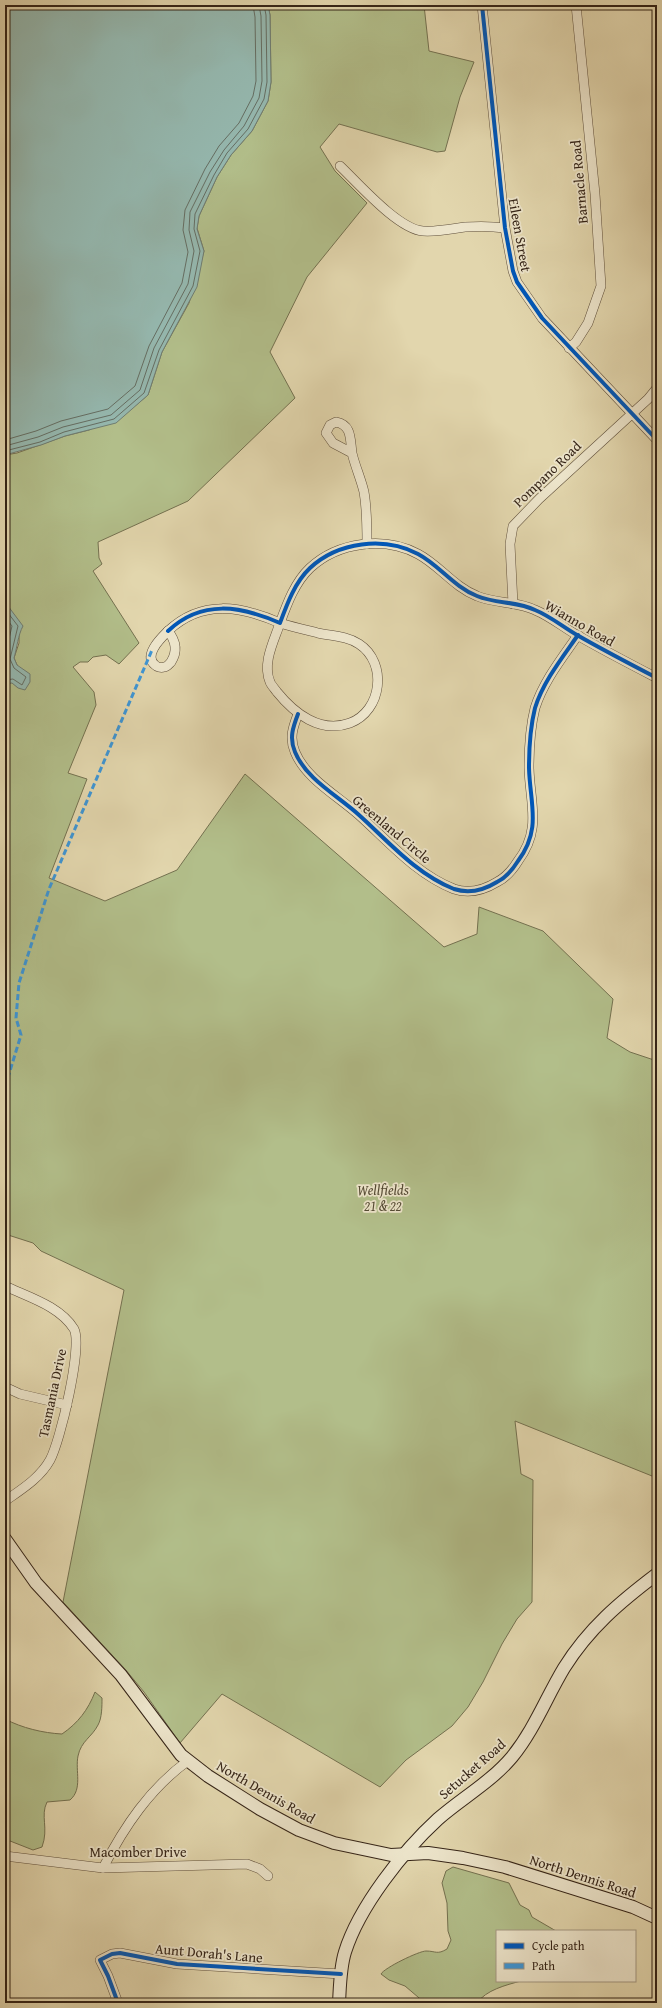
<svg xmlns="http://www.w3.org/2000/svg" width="662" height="2008" viewBox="0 0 662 2008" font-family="'Gentium Book Plus',serif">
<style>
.green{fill:#b2be8a;stroke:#747150}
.water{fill:#95b8af;stroke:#6f7d72}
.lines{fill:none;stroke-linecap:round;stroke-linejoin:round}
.shore{stroke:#656e63;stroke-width:1}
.street-casing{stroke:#60503c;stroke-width:10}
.secondary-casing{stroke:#352417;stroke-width:14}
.street{stroke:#ece4ca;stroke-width:9}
.secondary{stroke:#ece4ca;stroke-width:12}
.quiet{stroke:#3e95d4;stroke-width:3;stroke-dasharray:6 3;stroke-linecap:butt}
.cycleway-casing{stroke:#ece4ca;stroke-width:6}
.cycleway{stroke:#0057b8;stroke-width:4}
.labels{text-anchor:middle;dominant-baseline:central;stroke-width:3.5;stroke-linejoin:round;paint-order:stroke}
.street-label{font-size:14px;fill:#352417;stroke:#ece4ca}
.park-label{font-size:14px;font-style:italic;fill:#544a34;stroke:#ece4ca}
</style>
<rect width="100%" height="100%" fill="#e2d6ad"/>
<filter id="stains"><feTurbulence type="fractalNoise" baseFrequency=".005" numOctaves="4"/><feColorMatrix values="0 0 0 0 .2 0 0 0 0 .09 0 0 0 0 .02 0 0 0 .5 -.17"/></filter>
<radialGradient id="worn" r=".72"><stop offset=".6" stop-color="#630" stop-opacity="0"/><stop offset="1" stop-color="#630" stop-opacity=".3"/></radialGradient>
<g class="green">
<path d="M268,5H424L429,51L474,62L460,97L445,151L437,152L339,124L320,147L335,171L367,203L307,277L270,352L295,398L188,501L98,542L99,558L102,564L93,571L139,643L119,664L106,655L93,657L88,662H80L73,667L94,692L96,705L68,773L87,779L49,878L105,901L177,870L245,774L444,947L477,934L479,907L543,931L613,999L607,1038L630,1052L657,1061V1478L515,1421L521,1474L533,1480L532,1602L517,1619L502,1644L483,1682L468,1707L452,1726L406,1760L380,1787L222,1694L180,1743L144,1692L125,1669L63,1602L124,1290L41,1251L33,1243L5,1234V684L12,682L18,688L17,665L14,658L19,643V632L5,602V455L17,453L65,436L89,430L136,405L148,395L162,352L189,303L200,266L204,251L197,228L199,216L217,177L231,155L252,131L268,101L271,82L270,15Z"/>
<path d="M95,1692L102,1698C102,1706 102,1718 98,1725C92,1737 81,1741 78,1756C75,1771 83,1789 70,1800L47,1802C40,1816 49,1828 42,1847L33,1850L5,1839V1719C22,1728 43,1733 62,1734C78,1723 88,1710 95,1692Z"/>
<path d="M453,1867L509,1883L520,1905L529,1910L532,1917L556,1931H497V1981H521C506,1985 486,1990 477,2003H425L405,1986L389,1980L381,1974C384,1968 419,1951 426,1951C436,1951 437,1955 447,1949L451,1940L448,1931L447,1903L442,1883L446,1871Z"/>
</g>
<g class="water">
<path d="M5,5H268L270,15L271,82L268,101L252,131L231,155L217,177L199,216L197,229L204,251L197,287L162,352L148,395L116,423L65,436L41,445L5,455Z"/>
<path d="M5,602L23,626C18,635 17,648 14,658L17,665L30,674V682L25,690L18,688L12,683L5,684Z"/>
</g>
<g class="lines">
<g class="shore">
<path d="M5,440L36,431L61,421L108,409L135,386L149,346L182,283L188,252L183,230L185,210L205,169L219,146L239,123L253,96L256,81L255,17L253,5"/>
<path d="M5,446L38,437L63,427L111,415L140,390L154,348L188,284L194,251L189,230L190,212L210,172L224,150L244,126L259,98L262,81L261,16L259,5"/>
<path d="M5,451L40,442L64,432L114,419L144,393L159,350L193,286L200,251L194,229L195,214L214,175L227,153L248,129L264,99L267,82L266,15L264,5"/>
<path d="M5,609L18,626L10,659L14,668L26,677L22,685L13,679L5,680"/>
<path d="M5,617L12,626L5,656"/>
</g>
<g class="street-casing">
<g id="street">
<path d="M482,5L505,228L513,271L517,282L542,318L657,440"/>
<path d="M340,166C359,184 398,229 423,231C437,232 451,229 465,227C479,226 491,226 505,228"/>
<path d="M569,348L576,342L588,323L601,286L595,194L576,5"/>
<path d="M352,453C350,439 352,425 336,422L330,425L326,433L333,443L352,453C355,466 361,479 364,492C367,509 367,527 367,544"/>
<path d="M513,604L510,544L513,526L539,499L648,399L657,388"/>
<path d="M280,623C293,627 306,630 318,633C332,636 347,636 359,644C388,663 382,711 350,723C320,734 294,713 277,692C275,689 271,685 270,682C262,663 274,641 280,623Z"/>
<path d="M168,631C202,599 241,606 280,623C287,604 295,582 310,568C338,542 384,536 418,554C439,565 454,587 477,596C496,604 517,601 535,610C550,616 563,627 577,635C603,650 630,664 657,678"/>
<path d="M168,631C176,641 178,651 171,662C169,664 167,667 164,667C161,668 157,667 155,665C143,655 161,638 168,631Z"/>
<path d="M298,714C293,727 289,738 295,752C306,779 338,796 359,815C388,841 416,874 454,889C469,894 484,890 497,882C505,878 513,869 518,861C542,829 530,804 529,768C529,748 530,728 535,708C543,682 562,658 578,635"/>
<path d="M5,1286C28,1297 60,1306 74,1329C83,1346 60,1442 50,1460C40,1478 22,1489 5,1501"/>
<path d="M5,1387L20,1394L67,1405"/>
<path d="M5,1856L103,1868L247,1864L260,1869L268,1876"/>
<path d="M103,1868C124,1827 150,1788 189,1760"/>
<path d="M118,2003L108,1976L100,1960L112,1954L120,1953L177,1964L341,1974"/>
</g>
</g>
<g class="secondary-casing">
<g id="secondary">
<path d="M5,1539L36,1583L121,1675L181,1755L208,1776L260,1809L299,1830L334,1843L391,1855L428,1853L463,1858L505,1867L633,1907L657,1918"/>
<path d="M339,2003C340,1986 340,1968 345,1952C359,1907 403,1851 438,1819C462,1798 491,1782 512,1757C534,1730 546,1698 564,1668C589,1628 620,1602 657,1574"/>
</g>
</g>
<use href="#street" class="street"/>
<use href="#secondary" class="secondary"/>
<path class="quiet" d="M5,1087L21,1035L16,1018L19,983L49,889L152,650"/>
<g class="cycleway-casing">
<g id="cycleway">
<path d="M482,5L505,228L513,271L517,282L542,318L657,440"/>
<path d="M168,631C202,599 241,606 280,623C287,604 295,582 310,568C338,542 384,536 418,554C439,565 454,587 477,596C496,604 517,601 535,610C550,616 563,627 577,635C603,650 630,664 657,678"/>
<path d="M298,714C293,727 289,738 295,752C306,779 338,796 359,815C388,841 416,874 454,889C469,894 484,890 497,882C505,878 513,869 518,861C542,829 530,804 529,768C529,748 530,728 535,708C543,682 562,658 578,635"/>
<path d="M118,2003L108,1976L100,1960L112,1954L120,1953L177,1964L341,1974"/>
</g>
</g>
<use href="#cycleway" class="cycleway"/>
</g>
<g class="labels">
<g class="street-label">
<text transform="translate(579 182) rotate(-95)">Barnacle Road</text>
<text transform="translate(520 235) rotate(80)">Eileen Street</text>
<text transform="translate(547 474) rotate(-44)">Pompano Road</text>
<text transform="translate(580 623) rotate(30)">Wianno Road</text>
<text transform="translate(392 829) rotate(40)">Greenland Circle</text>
<text transform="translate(52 1393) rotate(-78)">Tasmania Drive</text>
<text transform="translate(472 1769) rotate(-41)">Setucket Road</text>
<text transform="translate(266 1792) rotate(30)">North Dennis Road</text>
<text x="138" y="1852">Macomber Drive</text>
<text transform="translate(583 1876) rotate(18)">North Dennis Road</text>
<text transform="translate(209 1953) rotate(5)">Aunt Dorah's Lane</text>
</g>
<g class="park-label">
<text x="383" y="1190">Wellfields<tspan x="383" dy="16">21 &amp; 22</tspan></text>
</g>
</g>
<rect width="662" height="2008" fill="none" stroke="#e2d6ad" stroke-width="20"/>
<rect x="6" y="6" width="650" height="1996" fill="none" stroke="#352417" stroke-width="2"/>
<rect x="10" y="10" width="642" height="1988" fill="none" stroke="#352417"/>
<rect x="496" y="1930" width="140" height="52" fill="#ece4ca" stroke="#a39782"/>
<rect x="504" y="1943" width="20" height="6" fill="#0057b8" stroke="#a39782"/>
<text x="532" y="1950" font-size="12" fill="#352417">Cycle path</text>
<rect x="504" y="1963" width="20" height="6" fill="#3e95d4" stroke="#a39782"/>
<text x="532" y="1970" font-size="12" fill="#352417">Path</text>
<rect width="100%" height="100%" filter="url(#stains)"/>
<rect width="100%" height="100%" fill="url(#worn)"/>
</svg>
